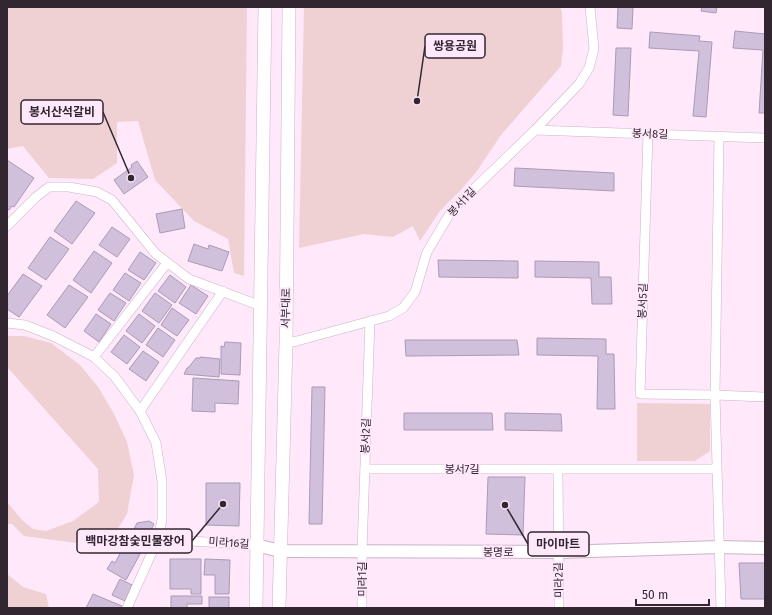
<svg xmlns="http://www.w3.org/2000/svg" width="772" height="615" viewBox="0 0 772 615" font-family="'Fira Sans','Noto Sans KR',sans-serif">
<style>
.green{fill:#efd1d4}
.building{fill:#d1c0dc;stroke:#ab9ab5}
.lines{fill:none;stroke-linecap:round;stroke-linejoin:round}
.minor-casing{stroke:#cdb2c8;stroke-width:10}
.tertiary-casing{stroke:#cdb2c8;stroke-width:14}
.secondary-casing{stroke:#cdb2c8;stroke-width:14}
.minor{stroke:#fff;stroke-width:9}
.tertiary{stroke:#fff;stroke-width:12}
.secondary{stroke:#fff;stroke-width:13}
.labels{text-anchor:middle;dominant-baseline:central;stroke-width:4;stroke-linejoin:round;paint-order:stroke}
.street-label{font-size:11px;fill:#322730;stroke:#fee8fa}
.leader{fill:none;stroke:#322730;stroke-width:1.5}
.callout-dot{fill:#322730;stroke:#fee8fa;stroke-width:1.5}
.callout{fill:#fee8fa;stroke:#322730;stroke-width:1.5}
.callout-label{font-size:12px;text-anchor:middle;font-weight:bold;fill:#322730}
</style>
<rect width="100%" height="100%" fill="#fee8fa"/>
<g class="green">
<path d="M7,7H247L244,276L234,273L228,239L194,221L155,180L138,121L117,122V163L93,179L49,178L23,146L7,149Z"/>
<path d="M304,7H560L562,12L563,48L561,66L501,135L477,171L460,191L440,211L420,241L413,226L393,237L364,234L299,248Z"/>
<path d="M9,336H24L51,343L80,365L98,387L113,412L127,442L134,475L127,514L112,538L77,543L24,536L12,524H7V502L22,520L33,529L46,531L73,521L99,502L98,469L7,367V338Z"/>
<path d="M637,403L710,404V451L695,461H637Z"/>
<path d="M7,574L23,587L46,594L49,608H7Z"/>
</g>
<g class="building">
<path d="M618,7H633L632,29L617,28Z"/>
<path d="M702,7H717L716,13L701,11Z"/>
<path d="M735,31L765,34V113H759L763,50L733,48Z"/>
<path d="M650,32L700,36L699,41L712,42L706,117L693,116L699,51L649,48Z"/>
<path d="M616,48H631L628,116L613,115Z"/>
<path d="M7,160L34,178L14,207L12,206L9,210L7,209Z"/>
<path d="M137,161L148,177L124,194L114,180L132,167L131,165Z"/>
<path d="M515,168L614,173V191L514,186Z"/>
<path d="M76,201L95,213L72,244L54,231Z"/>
<path d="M182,209L185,228L160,233L156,214Z"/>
<path d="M112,227L130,239L117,257L99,245Z"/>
<path d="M50,237L69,249L46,280L28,268Z"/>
<path d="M194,244L208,249L209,245L229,252L222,271L188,261Z"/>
<path d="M94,251L112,263L91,293L73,280Z"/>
<path d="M140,252L156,263L144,280L128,270Z"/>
<path d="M438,260L518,261V278L439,277Z"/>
<path d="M535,261L599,262V277H611L612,304H592L591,278L535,277Z"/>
<path d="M125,273L141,283L129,301L113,290Z"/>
<path d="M23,274L42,286L19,317L7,309V296Z"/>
<path d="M170,275L186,287L175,303L158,291Z"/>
<path d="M69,285L88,297L65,328L47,315Z"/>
<path d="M191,285L208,296L196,314L179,303Z"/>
<path d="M110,293L126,303L114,321L98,310Z"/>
<path d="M155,293L172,305L159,323L142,311Z"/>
<path d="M172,308L189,320L177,336L161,325Z"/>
<path d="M96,314L111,324L99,342L84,331Z"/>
<path d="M139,314L155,326L142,343L126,331Z"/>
<path d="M158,328L175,340L163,357L146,345Z"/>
<path d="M124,335L140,347L127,364L111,352Z"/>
<path d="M537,338L606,339V354H614L615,409H597L598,356L537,355Z"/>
<path d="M405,340H517L519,355L406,356Z"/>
<path d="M225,342L241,343L240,375L221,374V346L224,347Z"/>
<path d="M143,351L159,362L146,381L129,369Z"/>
<path d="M200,357L220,359L219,377L184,374L187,368H188L196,358H200Z"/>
<path d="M193,378L239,381L238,404L215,403V412L192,411Z"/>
<path d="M312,387H325L322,524H309Z"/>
<path d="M404,413H492L493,430H404Z"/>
<path d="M505,413L561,414L562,431L505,430Z"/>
<path d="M488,477H525L523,535L486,534Z"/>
<path d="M206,483H240L239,526L206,525Z"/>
<path d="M149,521L154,524L141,550L127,543L137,523Z"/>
<path d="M123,548L128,551L130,548L140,554L126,580L107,569L112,561L115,563Z"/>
<path d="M170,559H201V594H191V589H170Z"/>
<path d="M205,559L230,560L229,594H215V575H204Z"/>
<path d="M739,563H765V599H741Z"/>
<path d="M120,579L132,585L125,601L112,595Z"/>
<path d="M93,594L122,606L121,608H86Z"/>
<path d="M171,596H202V604H187V608H171Z"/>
<rect x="209" y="597" width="20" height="11"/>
</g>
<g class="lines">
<g class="minor-casing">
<g id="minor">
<path d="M535,130L765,138"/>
<path d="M648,134L640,394L715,395L765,397"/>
<path d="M719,136L715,395L721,608"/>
<path d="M7,226L36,197L49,187H69L97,192L112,200L156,254L189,279L261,306"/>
<path d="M7,323L25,325L53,336L94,357L115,377L140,411L156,443L162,481V520L158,539"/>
<path d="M286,343L297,341L389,316L403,308L415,292L427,252L452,210L535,130L579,84L589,68L594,49L590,7"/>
<path d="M94,357L167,263"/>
<path d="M140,411L223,291"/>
<path d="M365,469H716"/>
<path d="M558,470L559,608"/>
<path d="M127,608L158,539L256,545"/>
<path d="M362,608V551L370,321"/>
</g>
</g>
<g class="tertiary-casing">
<path id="tertiary" d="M256,545L280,551L559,552L720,547L765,548"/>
</g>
<g class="secondary-casing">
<g id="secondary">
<path d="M256,608L265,7"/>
<path d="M279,608L286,343L289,7"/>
</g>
</g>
<use href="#minor" class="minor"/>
<use href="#tertiary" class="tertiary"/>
<use href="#secondary" class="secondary"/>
</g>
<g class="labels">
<g class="street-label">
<text transform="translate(650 134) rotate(2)">봉서8길</text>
<text transform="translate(462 202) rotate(-47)">봉서1길</text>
<text transform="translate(643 301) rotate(-88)">봉서5길</text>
<text transform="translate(286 308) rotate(-89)">서부대로</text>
<text transform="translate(366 436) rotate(-88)">봉서2길</text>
<text x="462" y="469">봉서7길</text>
<text transform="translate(229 543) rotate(4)">미라16길</text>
<text x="498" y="552">봉명로</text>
<text transform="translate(362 579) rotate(-90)">미라1길</text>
<text transform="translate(559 580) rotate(-91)">미라2길</text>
</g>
</g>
<path class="leader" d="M417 101L425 46M131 178L103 112M223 504L192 541M505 505L528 544"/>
<g class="callout-dot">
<circle cx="417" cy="101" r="4"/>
<circle cx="131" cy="178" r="4"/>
<circle cx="223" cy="504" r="4"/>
<circle cx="505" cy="505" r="4"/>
</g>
<g class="callout">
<rect x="425" y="34" width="60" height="24" rx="4"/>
<rect x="21" y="100" width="82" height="24" rx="4"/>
<rect x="77" y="529" width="115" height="24" rx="4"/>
<rect x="528" y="532" width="61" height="24" rx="4"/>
</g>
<g class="callout-label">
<text x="455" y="50">쌍용공원</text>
<text x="62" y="116">봉서산석갈비</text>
<text x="135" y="545">백마강참숯민물장어</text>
<text x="558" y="548">마이마트</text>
</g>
<rect width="772" height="615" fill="none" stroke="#322730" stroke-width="16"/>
<path d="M636 599v6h73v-6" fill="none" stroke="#322730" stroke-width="2"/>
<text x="642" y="599" font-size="12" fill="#322730" stroke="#fee8fa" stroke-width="3" paint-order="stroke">50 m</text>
</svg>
